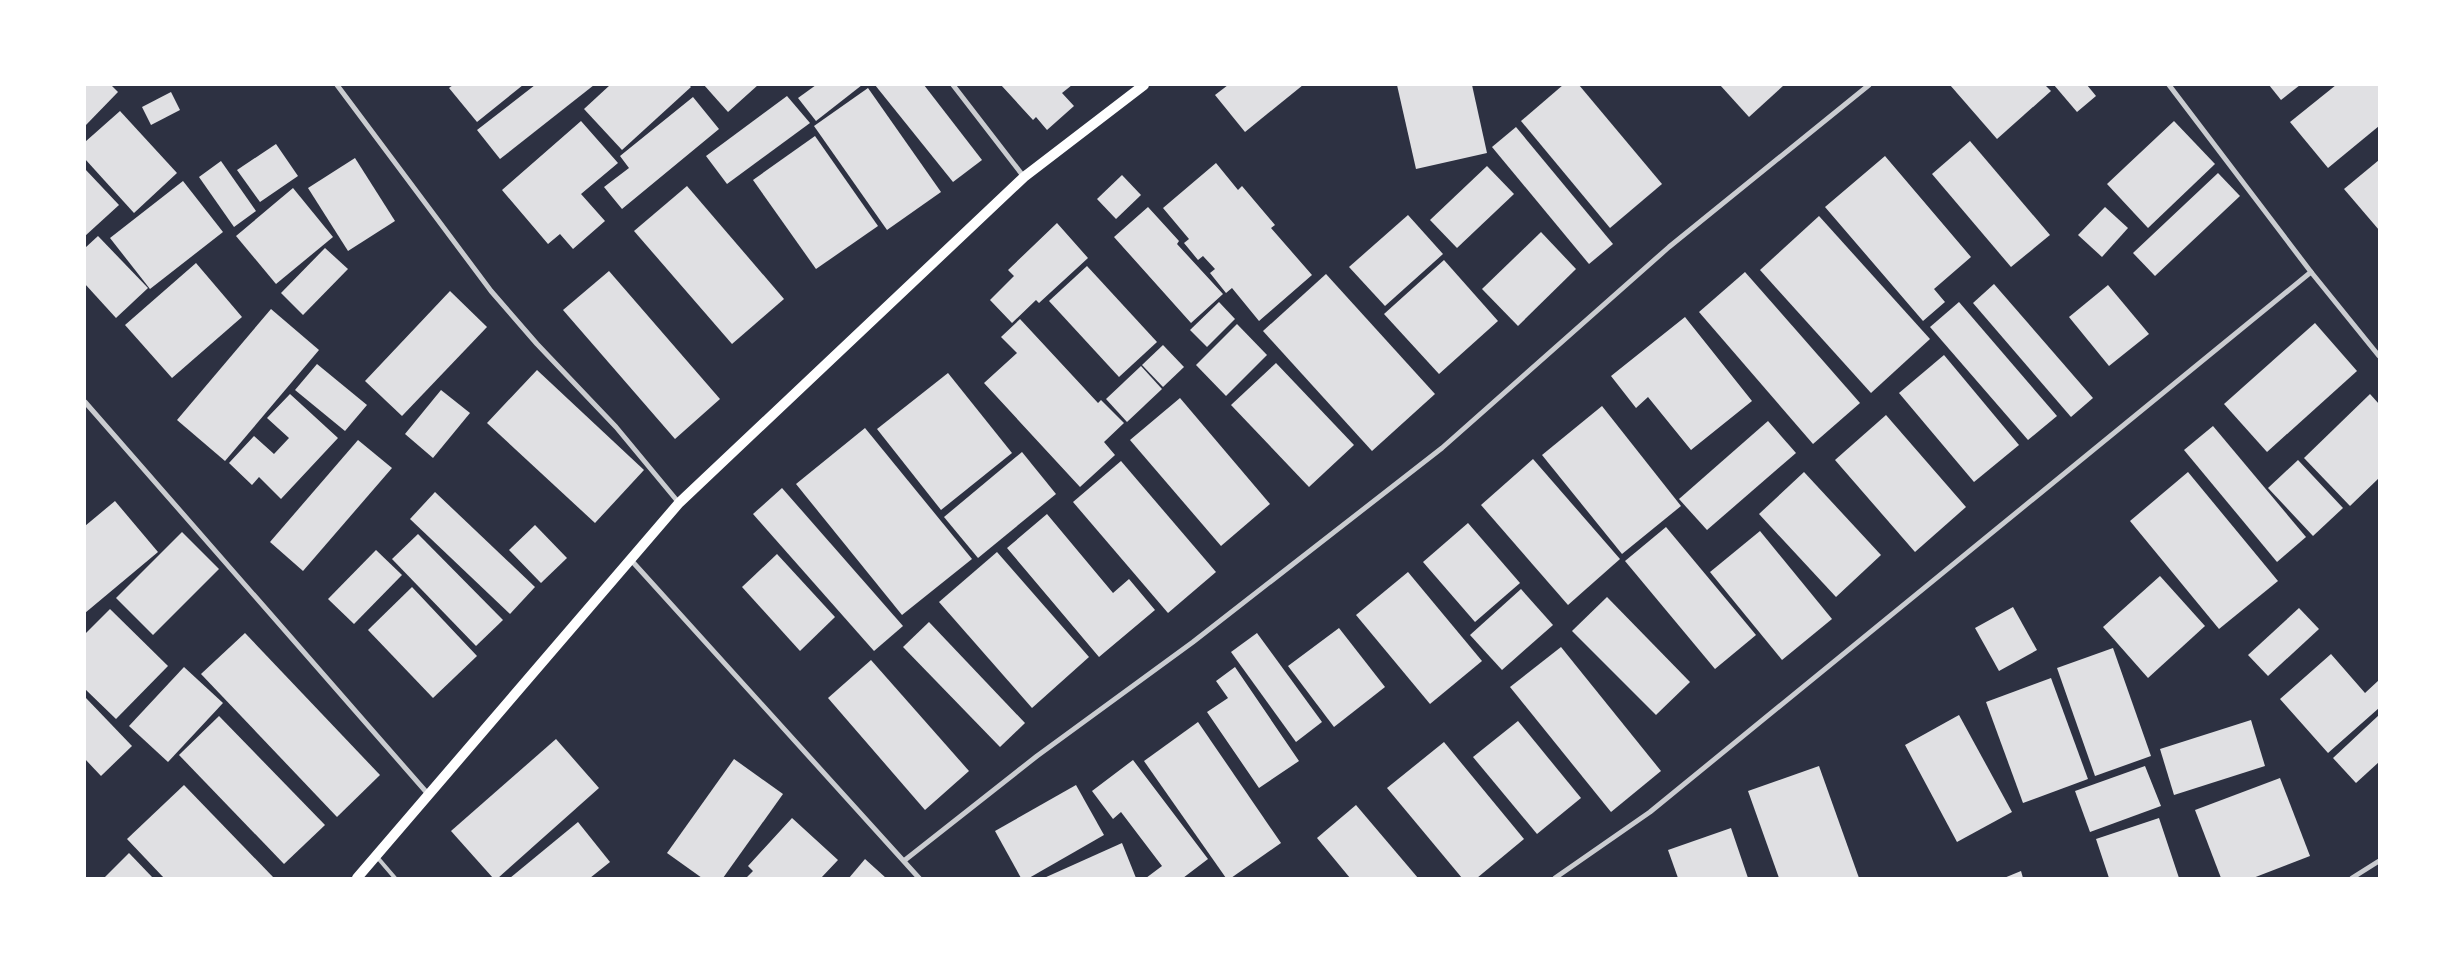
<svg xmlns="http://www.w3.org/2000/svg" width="2464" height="963" viewBox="0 0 2464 963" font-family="'PT Serif',serif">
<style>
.building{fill:#e0e0e3}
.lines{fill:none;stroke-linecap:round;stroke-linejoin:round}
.service{stroke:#caccd0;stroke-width:4}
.minor{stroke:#caccd0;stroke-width:5}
.secondary{stroke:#fff;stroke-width:10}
</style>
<rect width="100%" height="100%" fill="#2d3142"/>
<g class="building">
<path d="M85,85H111L118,92L85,126Z"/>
<path d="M453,85H523L477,122L449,88Z"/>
<path d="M535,85H594L500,159L477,130Z"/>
<path d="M610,85H689L691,87L622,150L584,109Z"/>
<path d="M704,85H758L728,112Z"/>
<path d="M816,85H862L816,121L798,98Z"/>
<path d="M875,85H924L982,160L953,182Z"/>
<path d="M1001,85H1072L1062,93L1074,106L1047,130L1036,117L1033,120Z"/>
<path d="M1228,85H1303L1245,132L1215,95Z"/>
<path d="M1397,85H1472L1487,153L1416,169Z"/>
<path d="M1563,85H1579L1662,184L1610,228L1521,121Z"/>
<path d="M1720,85H1784L1749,117Z"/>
<path d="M1950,85H2045L2051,91L1997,139Z"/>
<path d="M2054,85H2087L2096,96L2077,112Z"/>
<path d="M2269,85H2300L2281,100Z"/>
<path d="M2336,85H2379V126L2328,168L2290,122Z"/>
<path d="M868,88L941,192L887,230L814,126Z"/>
<path d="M171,92L180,110L151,125L142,107Z"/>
<path d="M787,96L810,123L727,184L706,156Z"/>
<path d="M693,97L719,129L622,209L604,187L629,168L620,156Z"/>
<path d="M120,111L177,173L134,213L85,159V142Z"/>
<path d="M581,121L618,163L581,194L605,221L573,249L560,234L548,244L502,190Z"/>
<path d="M2174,121L2215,164L2148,228L2107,184Z"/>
<path d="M1516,127L1613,244L1589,264L1492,147Z"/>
<path d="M815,136L878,226L816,269L753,180Z"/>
<path d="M1970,141L2050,235L2011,267L1932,174Z"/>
<path d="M276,144L298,176L260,202L237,170Z"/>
<path d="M1885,156L1971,257L1934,289L1945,302L1923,321L1825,207Z"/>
<path d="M355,158L395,221L348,251L308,188Z"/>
<path d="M2379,160V230L2344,189Z"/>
<path d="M221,161L256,211L234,227L199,177Z"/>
<path d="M1216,163L1238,190L1242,186L1275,225L1271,228L1312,275L1259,321L1232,288L1226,293L1210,273L1215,269L1203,256L1198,260L1184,243L1189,239L1163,208Z"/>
<path d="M1487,166L1514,194L1457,248L1430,220Z"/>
<path d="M85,169L119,205L85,236Z"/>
<path d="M2218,173L2240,196L2155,276L2133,253Z"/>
<path d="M1122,175L1141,195L1116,219L1097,199Z"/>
<path d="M183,181L223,232L150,289L110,238Z"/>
<path d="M687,186L784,299L732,344L634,231Z"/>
<path d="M293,188L333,237L276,284L236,236Z"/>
<path d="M1148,207L1179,241L1177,244L1223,294L1191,323L1114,237Z"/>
<path d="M2105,207L2128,228L2102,257L2078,235Z"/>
<path d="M1408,215L1443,254L1385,306L1349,267Z"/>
<path d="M1819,216L1930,339L1871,393L1760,270Z"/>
<path d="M1057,223L1088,258L1039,303L1036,300L1012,323L990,300L1014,276L1008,270Z"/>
<path d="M1541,232L1576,269L1518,326L1482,289Z"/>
<path d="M98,236L148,288L116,318L85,284V248Z"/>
<path d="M325,248L348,269L303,315L281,293Z"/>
<path d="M1444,260L1498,321L1439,374L1384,314Z"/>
<path d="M196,263L242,317L172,378L125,325Z"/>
<path d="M1087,266L1157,342L1119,377L1049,301Z"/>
<path d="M609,271L720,399L675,439L563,310Z"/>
<path d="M1745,272L1860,403L1813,444L1699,312Z"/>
<path d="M1326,274L1435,394L1372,451L1263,331Z"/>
<path d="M1994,284L2093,398L2071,417L1973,303Z"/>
<path d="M2108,285L2149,334L2109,366L2069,317Z"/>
<path d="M450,291L487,327L402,416L365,381Z"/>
<path d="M1219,302L1235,319L1207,347L1190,330Z"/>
<path d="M1959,302L2057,416L2028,440L1930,327Z"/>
<path d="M271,309L319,350L225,461L177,420Z"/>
<path d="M1685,317L1752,401L1691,450L1648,397L1636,408L1611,376Z"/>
<path d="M1020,319L1098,403L1101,400L1124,423L1104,442L1115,455L1080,487L984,383L1017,353L1001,337Z"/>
<path d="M2315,323L2357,371L2267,452L2224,404Z"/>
<path d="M1237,324L1267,355L1226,396L1196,365Z"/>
<path d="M1163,345L1184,367L1163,387L1142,365Z"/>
<path d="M1944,355L2019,445L1974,482L1899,393Z"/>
<path d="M1276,363L1354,445L1309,487L1231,405Z"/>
<path d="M317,364L367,405L345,431L295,390Z"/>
<path d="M1141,366L1162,389L1127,422L1106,399Z"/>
<path d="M537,370L644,470L595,523L487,423Z"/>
<path d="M948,373L1012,453L941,510L877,429Z"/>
<path d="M441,390L470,413L433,458L405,434Z"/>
<path d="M290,394L338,438L281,499L259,477L252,485L229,463L254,436L274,454L289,438L267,418Z"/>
<path d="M2370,394L2379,404V478L2350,506L2304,458Z"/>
<path d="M1180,398L1270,504L1221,546L1130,440Z"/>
<path d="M1602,406L1681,506L1622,554L1542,455Z"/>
<path d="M1886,415L1966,507L1915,552L1835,460Z"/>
<path d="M1768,421L1796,453L1707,530L1679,499Z"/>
<path d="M2213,426L2306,537L2277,562L2184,450Z"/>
<path d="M865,428L972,559L902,615L796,484Z"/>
<path d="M358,440L392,468L303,571L270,542Z"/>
<path d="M1022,452L1056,494L978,558L944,517Z"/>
<path d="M1533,459L1620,559L1568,605L1481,505Z"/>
<path d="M2298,460L2343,508L2313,536L2268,488Z"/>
<path d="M1121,461L1216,572L1168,613L1073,502Z"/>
<path d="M1804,472L1881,555L1836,597L1759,514Z"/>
<path d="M2188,472L2278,581L2219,629L2130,521Z"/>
<path d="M782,488L903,626L874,651L753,514Z"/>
<path d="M435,492L535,587L510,614L410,519Z"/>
<path d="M115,501L158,552L85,613V526Z"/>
<path d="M1047,514L1113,593L1129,579L1155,610L1099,657L1007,548Z"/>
<path d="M1468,523L1520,583L1475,622L1423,562Z"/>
<path d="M535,525L567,558L541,583L509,550Z"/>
<path d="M1666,527L1756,635L1715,669L1625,561Z"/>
<path d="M1760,531L1832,619L1782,660L1710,572Z"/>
<path d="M182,532L219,569L153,635L116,598Z"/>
<path d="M418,534L503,620L476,646L392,559Z"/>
<path d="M376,550L402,575L354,624L328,599Z"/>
<path d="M997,552L1089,657L1032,708L939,602Z"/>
<path d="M777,554L835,617L800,651L742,587Z"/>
<path d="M1408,572L1482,661L1430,704L1356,615Z"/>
<path d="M2160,576L2205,626L2148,678L2103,627Z"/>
<path d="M412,587L477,656L433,698L368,630Z"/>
<path d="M1521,589L1553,625L1502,670L1470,635Z"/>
<path d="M1607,597L1690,682L1656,715L1572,631Z"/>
<path d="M2013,607L2037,650L1999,671L1975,628Z"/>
<path d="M2299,608L2319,629L2268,676L2248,655Z"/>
<path d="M110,609L168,666L116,719L85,689V634Z"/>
<path d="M929,622L1025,723L1000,747L903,647Z"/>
<path d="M1339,628L1385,687L1334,727L1288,666Z"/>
<path d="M245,633L380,775L337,817L201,674Z"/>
<path d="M1257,633L1322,722L1296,742L1231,652Z"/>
<path d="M1561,647L1661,771L1611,812L1510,687Z"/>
<path d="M2113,648L2151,756L2095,776L2057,668Z"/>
<path d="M2331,654L2365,693L2379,680V708L2328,753L2280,699Z"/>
<path d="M871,660L969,771L925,810L828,698Z"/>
<path d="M184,667L223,703L168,762L129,726Z"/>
<path d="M1235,667L1299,761L1259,788L1207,712L1228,698L1216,681Z"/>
<path d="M2051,678L2088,779L2023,803L1986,702Z"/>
<path d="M85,697L132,746L101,776L85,759Z"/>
<path d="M1959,715L2012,812L1957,842L1905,745Z"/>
<path d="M2379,715V762L2356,783L2333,758Z"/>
<path d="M219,716L325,825L284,864L179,755Z"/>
<path d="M2251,720L2265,766L2174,795L2160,749Z"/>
<path d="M1518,721L1581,798L1537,834L1473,757Z"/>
<path d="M1198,722L1281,843L1231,878H1226L1144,761Z"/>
<path d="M556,739L599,788L498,878H493L451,831Z"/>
<path d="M1444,742L1524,839L1477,878H1462L1387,788Z"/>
<path d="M734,759L783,794L723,878H702L667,853Z"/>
<path d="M1133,760L1208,859L1183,878H1146L1162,866L1121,812L1113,819L1092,791Z"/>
<path d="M1819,766L1859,878H1779L1748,791Z"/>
<path d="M2145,766L2161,806L2090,832L2075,791Z"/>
<path d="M2280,778L2310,856L2253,878H2221L2195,810Z"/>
<path d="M184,785L274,878H164L127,839Z"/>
<path d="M1076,785L1104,835L1029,878H1021L995,831Z"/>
<path d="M1356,805L1418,878H1350L1317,838Z"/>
<path d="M792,818L838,860L821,878H746L753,871L748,866Z"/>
<path d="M2159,818L2179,878H2109L2096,839Z"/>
<path d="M578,822L610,862L590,878H510Z"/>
<path d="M1731,828L1748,878H1678L1668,850Z"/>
<path d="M1122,843L1136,878H1044Z"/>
<path d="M129,853L153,878H104Z"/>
<path d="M865,859L886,878H849Z"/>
<path d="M2021,871L2023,878H2004Z"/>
</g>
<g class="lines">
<path class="service" d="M377,857L395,878"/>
<g class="minor">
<path d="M337,85L491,291L537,344L616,427L679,503"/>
<path d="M953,85L1024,177"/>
<path d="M2169,85L2311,272L2379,356"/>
<path d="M85,402L428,794"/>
<path d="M631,560L919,878"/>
<path d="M905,860L1037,756L1193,642L1442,448L1669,247L1869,85"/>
<path d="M1555,878L1650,812L2311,272"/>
<path d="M2352,878L2379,861"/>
</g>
<path class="secondary" d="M357,878L679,503L1024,177L1144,85"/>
</g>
<rect width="2464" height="963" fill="none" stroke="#ffffff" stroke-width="172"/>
</svg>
